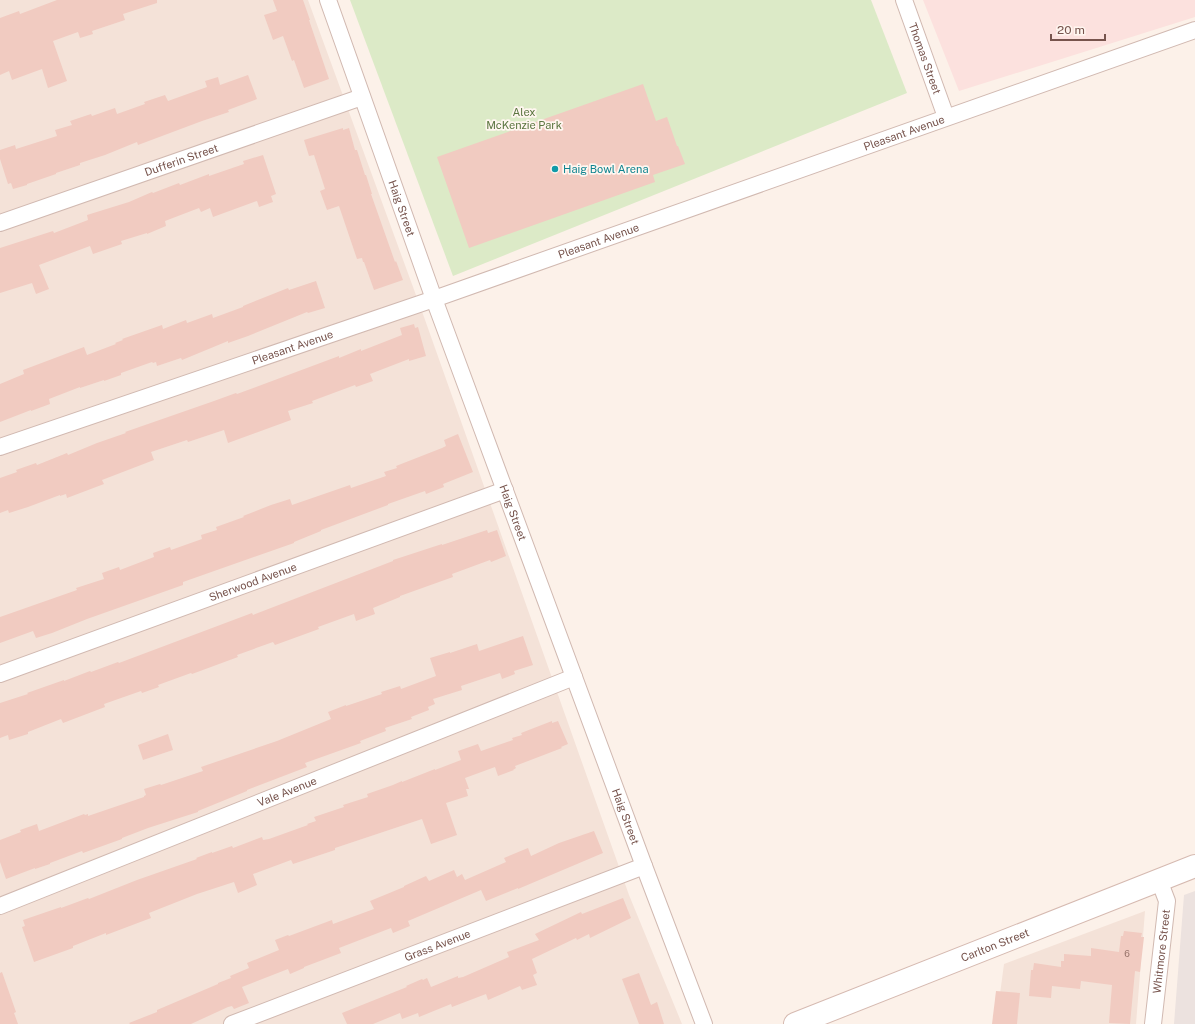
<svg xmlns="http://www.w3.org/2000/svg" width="1195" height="1024" viewBox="0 0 1195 1024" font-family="'Public Sans',sans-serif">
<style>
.residential{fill:#f4e2d8}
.commercial{fill:#fce1de}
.industrial{fill:#ece2df}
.green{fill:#dceac7}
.building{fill:#f1cbc1}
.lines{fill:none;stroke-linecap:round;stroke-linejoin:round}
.minor-casing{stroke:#d1b9b1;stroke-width:18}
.secondary-casing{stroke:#d6bab1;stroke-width:24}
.minor{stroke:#fff;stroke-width:16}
.secondary{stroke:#fff;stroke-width:22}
.culture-dot{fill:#0f9aa8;stroke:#fff6f0;stroke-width:1.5}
.labels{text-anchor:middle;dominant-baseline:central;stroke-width:3.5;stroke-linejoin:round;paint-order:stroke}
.number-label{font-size:9px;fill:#96726a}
.street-label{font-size:11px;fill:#77544d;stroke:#fff6f0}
.park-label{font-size:11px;fill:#5c7641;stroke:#fff6f0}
.culture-label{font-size:11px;fill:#0d838f;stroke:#fff6f0;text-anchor:start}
</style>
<rect width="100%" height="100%" fill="#fcf1e9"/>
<g class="residential">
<path d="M0,0H308L424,317L629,895L682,1024H0Z"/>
<path d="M1145,911L1136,1024H996L1004,964Z"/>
</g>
<path class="commercial" d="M923,0H1195V17L959,91Z"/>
<path class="industrial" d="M1195,891V1024H1174L1184,895Z"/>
<path class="green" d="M350,0H871L907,93L453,276Z"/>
<g class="building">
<path d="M57,0H157V3L123,14L125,20L92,31L93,34L80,38L78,32L53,41L67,81L48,88L42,69L12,80L9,71L0,75V18L19,11L20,14Z"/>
<path d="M273,0H303L310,20H309L329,79L304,88L294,60L292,61L283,36L273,40L264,15L277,11Z"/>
<path d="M248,75L257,99L228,110L229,112L202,121L138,145L137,142L105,155L80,163V165L56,173V174L27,184V185L13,189L11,183L8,184L0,159V150L15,145L16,149L57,136L55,130L72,125L70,121L91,114L92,116L115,108L117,114L145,104L144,102L165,95L168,101L207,87L205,81L218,77L220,85Z"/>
<path d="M643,84L656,121L667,117L677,146H678L685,164L653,175L655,182L469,248L437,157Z"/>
<path d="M343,128V130L349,128L355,150H357L365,175H366L372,194H371L395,262L396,261L403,280L374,290L364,262H363L362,258L357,259L339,206L327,210L320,191L325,189L314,155L309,156L304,140Z"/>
<path d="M263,155L276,194L271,196L273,202L259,207L257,201L213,217L210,208L201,212L199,208L165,221L166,226L147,234V233L121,241L122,244L93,254L90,246L39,265L49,289L36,294L32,283L0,293V248L53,231L54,233L88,220L87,215L129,202L152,192L153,193L179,183L180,185L209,174V176L244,164L243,161Z"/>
<path d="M316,281L325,308L308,313L307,312L248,336L228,343V341L182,360L181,358L157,366L156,362L153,363L152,362L121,373V375L104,381V380L80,388V387L49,399L50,404L31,411V410L0,422V384L24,374L23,370L84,347L87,355L116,344L115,343L123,340L122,339L162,325L163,329L186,320L187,323L212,314L213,318L243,307V306L288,288L289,290Z"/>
<path d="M414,324L415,328L418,327L426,356L409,361V359L370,374L373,381L356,387L355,385L312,401L313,403L288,411L291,420L228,443L224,430L188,442L187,440L151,452L154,460L102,480L104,484L67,498L66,494L60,496V495L28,507L9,513L8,510L0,513V478L17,472L16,470L36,463L37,465L67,453L68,455L97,443L126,433L125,432L214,401L236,393L237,394L339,356V358L361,349V351L402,335L400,328Z"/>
<path d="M458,434L473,472L443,484L444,487L426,494L425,491L388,504V505L321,530V531L294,542V543L183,582V585L87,619L52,633L36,638L33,631L0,643V617L77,590L76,588L104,579L102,573L119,567L120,570L154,557L153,553L170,547L171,550L202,539L201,535L217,530L216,527L244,517L243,516L271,505L290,499L292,505L350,485L351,488L386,476L384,472L397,468L396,466L442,448L446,446L444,440Z"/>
<path d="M487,530L488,533L497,530L506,556L491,562L490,560L452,574L453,577L400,596V597L373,608L375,614L356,621L354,614L318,627L319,629L275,645L273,642L237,655L238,657L192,674L191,673L158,685L159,687L142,693L141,691L104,704L105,707L63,723L61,719L28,732V734L9,740L8,735L0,738V703L28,694L27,693L64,680V681L90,671L91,672L118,662L119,663L252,613L253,615L393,561V560L442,544V545Z"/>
<path d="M523,636L533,665L514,671L515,674L502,679L500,673L461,686L462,690L433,699L435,704L428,707L429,710L411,717L412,719L385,728L386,731L360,741L361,743L305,763L307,767L247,790V791L198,811V812L148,828L122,838V839L83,853L82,851L50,863V864L35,869V868L6,879L0,862V840L21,832L20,830L37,824L39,831L84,814L85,815L88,814V816L144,797V796L146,795L144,789L160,784L161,785L203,771L201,767L277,741L331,719L328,712L346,705V706L382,694L381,692L400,686L401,689L436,676L430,658L450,652V653L477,644L479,651Z"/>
<path d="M552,721V723L558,721L568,744L561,747L562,748L515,766L516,768L513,770H514L498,776L495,767L465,778L469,789H466L468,796L446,803L457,835L431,844L422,819L335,848V850L293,864L291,860L253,874L257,885L238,893L234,882L197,894L149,913L151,918L106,935V933L73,946V948L34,962L22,927L25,926L23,920L61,907V908L88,898L89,899L137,880L197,859L196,858L212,852V853L232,846L233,848L262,837L263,840L269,839L308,825L307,824L316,821L314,817L344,807L343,805L368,797L367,794L393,785L402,781V782L435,769V770L461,760L458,751L478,744L481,751L513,740L512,738L522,735L521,733Z"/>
<path d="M168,734L173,750L143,760L138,745Z"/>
<path d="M594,831L603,853L518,889V888L486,901L481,890L408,921L410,926L393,933L391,928L339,948L341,953L304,967V968L290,974L288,969L242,987L249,1003L234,1009L232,1006L228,1007L191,1024H130L129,1023L157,1012V1010L218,984V983L231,978L230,976L249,968L247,963L279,950L275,940L288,935L289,936L332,920L333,924L374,909L370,901L404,887V886L426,876L429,881L454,870L457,877L462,874L465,880L506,862L504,858L528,848L531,856L559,843Z"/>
<path d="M623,898L631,918L590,938L589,934L577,940L576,938L532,959L537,973L533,975L537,985L522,990L520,986L488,1000L486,994L452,1007L451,1004L419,1017L418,1013L402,1019L400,1013L373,1024H347L342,1013L407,987L406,986L422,979L423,980L427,978L431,987L458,976V978L463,977L509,957L507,952L539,940L535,934L581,912L582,914Z"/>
<path d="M1124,931L1142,933L1141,937H1144L1140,972L1135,971L1130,1024L1109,1023L1112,985L1081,981L1080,989L1052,986L1051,998L1029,996L1031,970H1033L1034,963L1061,967V961H1064V954L1091,956V948L1119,952L1121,936H1123Z"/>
<path d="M2,972L16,1012L14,1013L18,1024H0V973Z"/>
<path d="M639,973L651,1005L657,1002L664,1024H639L622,979Z"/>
<path d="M996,991L1020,993L1017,1024H992Z"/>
</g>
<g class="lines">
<g class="minor-casing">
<g id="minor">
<path id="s1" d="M328,0L434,299L644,866L704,1024"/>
<path id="s2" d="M904,0L946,117"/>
<path id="s3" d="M0,223L362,97"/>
<path id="s4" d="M0,447L434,299L1195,30"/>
<path id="s5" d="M0,674L505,490"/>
<path id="s6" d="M0,906L574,677"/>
<path id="s7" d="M232,1024L644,866"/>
<path id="s8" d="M1153,1024L1167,901L1159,880"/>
</g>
</g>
<g class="secondary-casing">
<g id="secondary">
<path id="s9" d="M795,1024L1195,866"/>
</g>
</g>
<use href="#minor" class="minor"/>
<use href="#secondary" class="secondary"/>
</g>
<circle class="culture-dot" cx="555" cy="169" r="4"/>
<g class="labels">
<g class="number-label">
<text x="1127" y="953">6</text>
</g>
<g class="street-label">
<text stroke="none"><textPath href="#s2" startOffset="62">Thomas Street</textPath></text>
<text stroke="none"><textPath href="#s4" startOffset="957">Pleasant Avenue</textPath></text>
<text stroke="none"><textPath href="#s3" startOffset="192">Dufferin Street</textPath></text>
<text stroke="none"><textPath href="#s1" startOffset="221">Haig Street</textPath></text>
<text stroke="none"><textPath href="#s4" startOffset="633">Pleasant Avenue</textPath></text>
<text stroke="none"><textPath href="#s4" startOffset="309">Pleasant Avenue</textPath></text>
<text stroke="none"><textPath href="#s1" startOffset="545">Haig Street</textPath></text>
<text stroke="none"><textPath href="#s5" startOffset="269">Sherwood Avenue</textPath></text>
<text stroke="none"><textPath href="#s6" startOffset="309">Vale Avenue</textPath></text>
<text stroke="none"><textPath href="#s1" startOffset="869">Haig Street</textPath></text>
<text stroke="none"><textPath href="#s7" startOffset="220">Grass Avenue</textPath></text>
<text stroke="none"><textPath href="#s9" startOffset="215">Carlton Street</textPath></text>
<text stroke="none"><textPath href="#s8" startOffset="73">Whitmore Street</textPath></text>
</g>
<g class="park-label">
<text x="524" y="112">Alex<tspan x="524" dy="13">McKenzie Park</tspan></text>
</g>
<g class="culture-label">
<text x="563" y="169">Haig Bowl Arena</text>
</g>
</g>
<path d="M1051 34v6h54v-6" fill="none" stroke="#77544d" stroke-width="2"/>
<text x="1057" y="34" font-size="12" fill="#77544d" stroke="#fff6f0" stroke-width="3" paint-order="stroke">20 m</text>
</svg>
